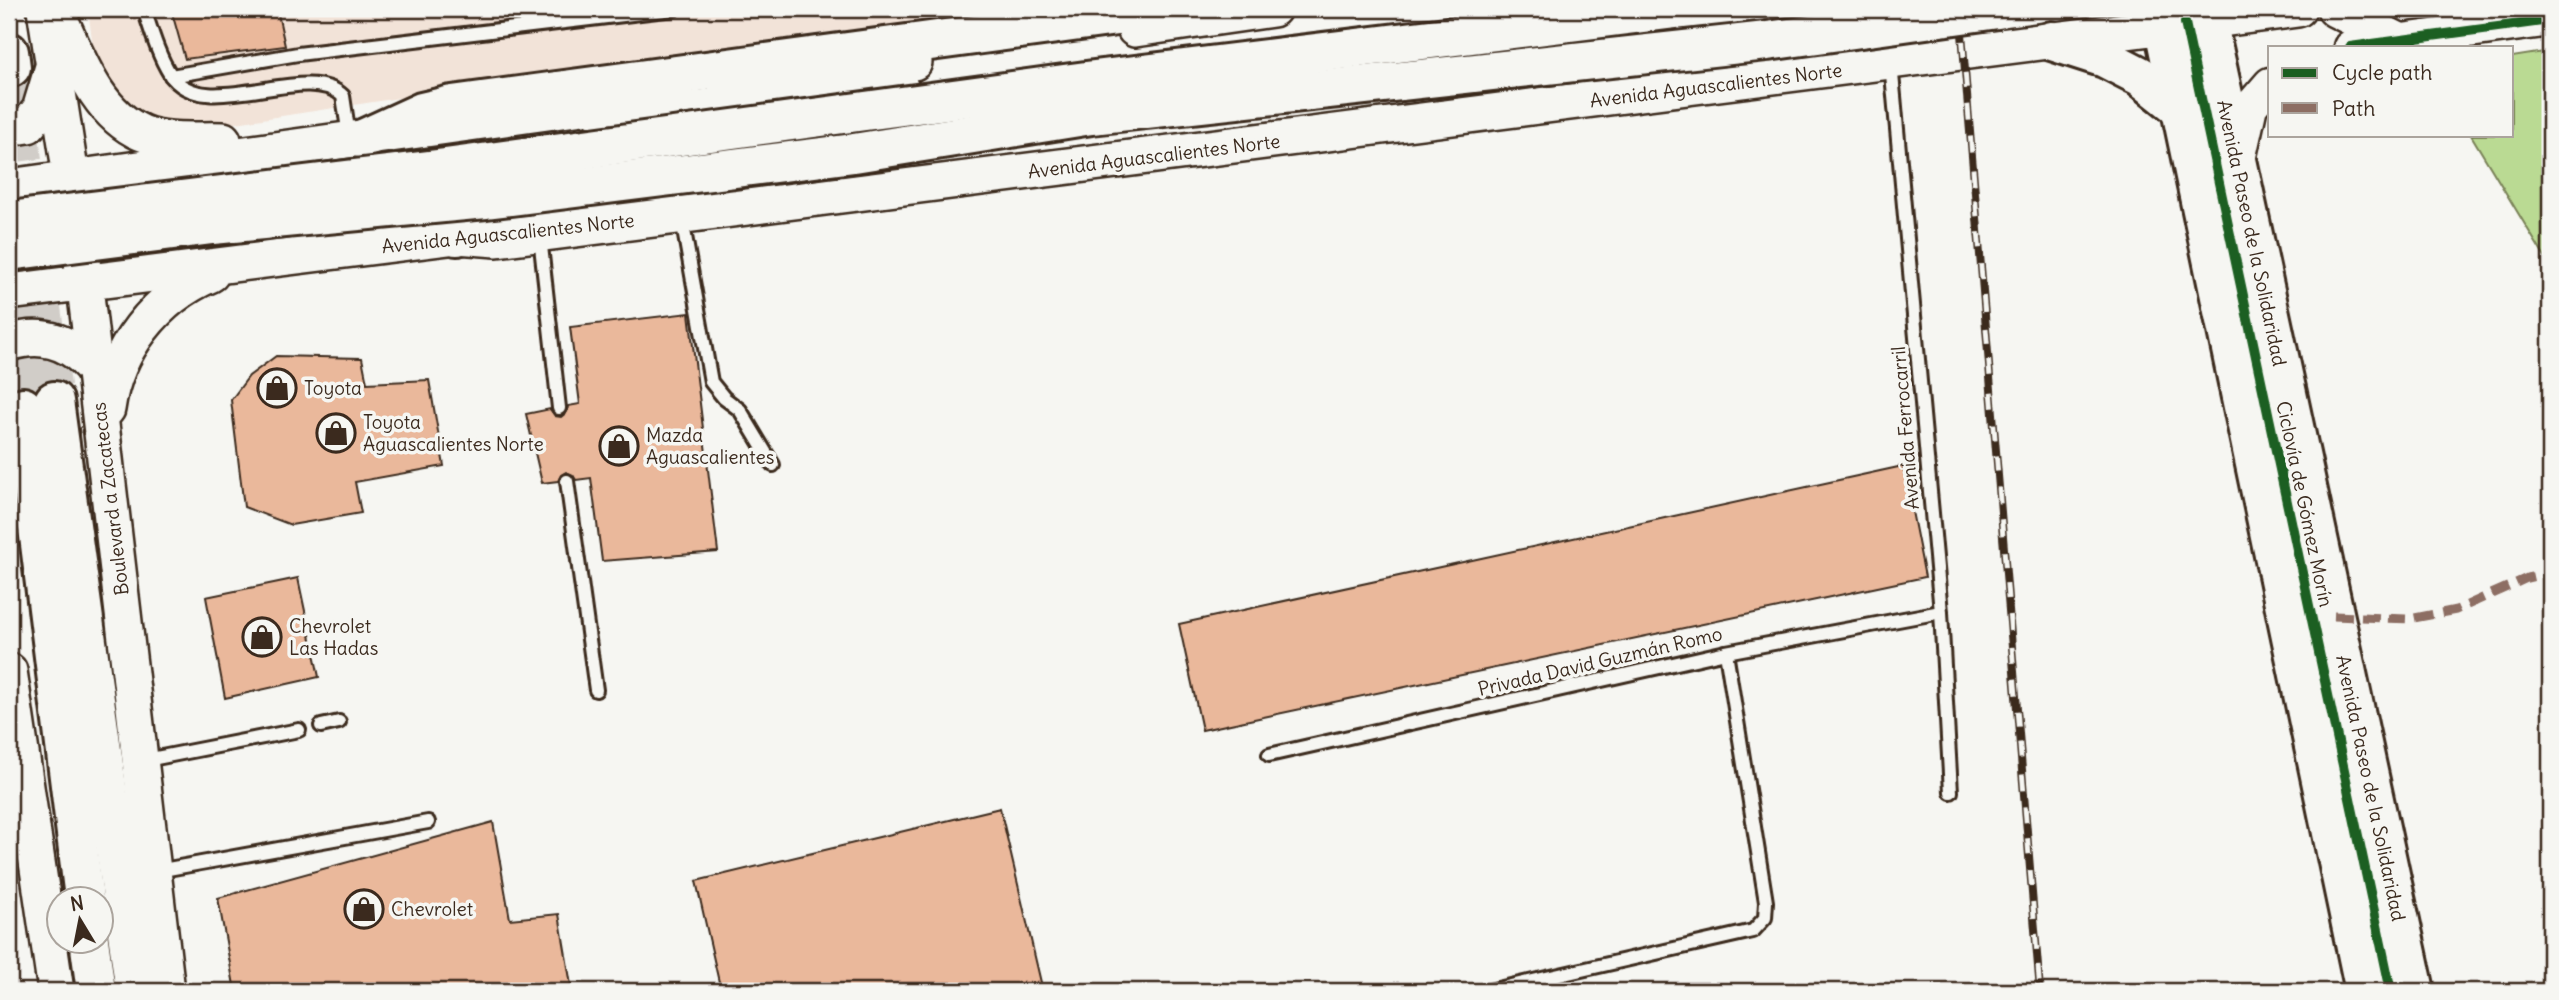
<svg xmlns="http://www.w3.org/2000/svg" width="2559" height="1000" viewBox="0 0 2559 1000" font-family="Delius,sans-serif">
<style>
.built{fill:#f2e3d8}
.green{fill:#bada93;stroke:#7a8258;stroke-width:2}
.building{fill:#eab89b;stroke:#3b2a1e;stroke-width:2}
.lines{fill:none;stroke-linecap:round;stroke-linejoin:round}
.primary-tunnel{stroke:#d1cdc8;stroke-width:38;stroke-dasharray:38 19;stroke-linecap:butt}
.service-casing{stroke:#3b2a1e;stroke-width:18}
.tertiary-casing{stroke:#3b2a1e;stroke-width:37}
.secondary-casing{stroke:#3b2a1e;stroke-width:40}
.primary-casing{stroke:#3b2a1e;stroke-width:44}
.service{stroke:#f6f6f2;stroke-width:12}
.tertiary{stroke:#f6f6f2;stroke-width:32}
.secondary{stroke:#f6f6f2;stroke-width:35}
.primary{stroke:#f6f6f2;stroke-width:38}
.rail-casing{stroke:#3b2a1e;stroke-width:8}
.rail{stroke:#f6f6f2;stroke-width:5;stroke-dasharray:16;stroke-linecap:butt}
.primary-bridge-casing{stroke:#3b2a1e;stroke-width:44;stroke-linecap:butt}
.primary-bridge{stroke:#f6f6f2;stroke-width:38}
.quiet{stroke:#8d6e63;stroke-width:9;stroke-dasharray:18 9;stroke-linecap:butt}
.cycleway-casing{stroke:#f6f6f2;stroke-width:15}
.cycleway{stroke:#1b5e20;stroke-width:10}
.labels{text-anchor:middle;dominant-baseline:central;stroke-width:7;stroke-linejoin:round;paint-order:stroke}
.street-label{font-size:19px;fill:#3b2a1e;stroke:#f6f6f2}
.poi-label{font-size:19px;fill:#3b2a1e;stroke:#f6f6f2;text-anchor:start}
</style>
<rect width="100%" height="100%" fill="#f6f6f2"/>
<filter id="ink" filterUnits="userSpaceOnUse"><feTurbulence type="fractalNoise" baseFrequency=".0143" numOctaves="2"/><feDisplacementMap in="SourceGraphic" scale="14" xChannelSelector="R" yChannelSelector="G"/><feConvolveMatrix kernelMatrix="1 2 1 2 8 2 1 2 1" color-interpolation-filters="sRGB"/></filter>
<g filter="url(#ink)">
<path class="built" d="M88,9H1019L815,34L210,127L151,122L122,104L94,55Z"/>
<path class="green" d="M2550,51V266L2471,135H2512V57Z"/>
<g class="building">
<path d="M171,9H277L285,46L185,59Z"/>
<path d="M689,313L718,552L602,561L591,478L576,480L573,475L566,472L561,475L558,481L542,483L526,414L550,409L555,416L561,417L567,412L568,406L580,404L570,327Z"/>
<path d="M276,356L362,358L367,383L429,380L444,466L355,482L361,513L291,525L244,507L231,400L249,376Z"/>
<path d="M1903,466L1925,577L1202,730L1179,624Z"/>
<path d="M298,578L319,677L225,698L206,597Z"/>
<path d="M1000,808L1043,991H721L696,881Z"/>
<path d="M493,822L510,919L559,914L572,991H235L218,898Z"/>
</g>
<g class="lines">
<g class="primary-tunnel">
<path d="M11,67L54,401"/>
<path d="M9,300L23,407"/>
</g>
<g class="service-casing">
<g id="service">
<path d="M144,9C151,30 158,55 170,74C203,125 306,60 343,96L349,136"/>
<path d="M1891,63L1941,612L1951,792"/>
<path d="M171,76L298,54L674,9"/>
<path d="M682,219L711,382L724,398L740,410L773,465"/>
<path d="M540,237L559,408"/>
<path d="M567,481L596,690"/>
<path d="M321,726L339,722"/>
<path d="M1269,755L1726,652L1941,612"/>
<path d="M141,761L299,730"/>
<path d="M157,871L428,822"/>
<path d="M1489,991L1753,931L1765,918L1766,902L1726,652"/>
</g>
</g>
<g class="tertiary-casing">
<g id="tertiary">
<path d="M2350,47L2550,20"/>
<path d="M2239,160L2251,106L2270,84"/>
</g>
</g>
<g class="secondary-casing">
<g id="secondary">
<path d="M45,9L75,202"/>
<path d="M2335,9L2395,39"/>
<path d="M56,11C77,54 95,113 142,133C166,143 198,139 223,140"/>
<path d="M1135,29L1273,9"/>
<path d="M727,88L914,62"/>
<path d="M9,128L28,125L40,110L52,70"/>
<path d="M9,187L619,102"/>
<path d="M82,261L167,991"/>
<path d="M9,292L457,236L497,239L2298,9"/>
<path d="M9,343C44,331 74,343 96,372"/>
<path d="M107,409C115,350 156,297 211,274"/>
<path d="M9,671L56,991"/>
</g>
</g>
<g class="primary-casing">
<g id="primary">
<path d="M2160,9L2365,991"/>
<path d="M2206,9L2207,20L2415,991"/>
<path d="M2052,41L2105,58L2140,76L2179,107"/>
<path d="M9,52L11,67"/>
<path d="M591,106L631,117L899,88"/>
<path d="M363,139L422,112L452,105L1169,9"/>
<path d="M457,236L498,220L716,189"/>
<path d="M54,401L135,991"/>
<path d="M23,407L84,898"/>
<path d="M89,940L96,991"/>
</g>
</g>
<use href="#service" class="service"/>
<use href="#tertiary" class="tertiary"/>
<use href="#secondary" class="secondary"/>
<use href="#primary" class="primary"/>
<g class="rail-casing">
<path id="rail" d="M1960,9L2040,991"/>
</g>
<use href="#rail" class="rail"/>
<g class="primary-bridge-casing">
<g id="primary-bridge">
<path d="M9,221L445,168L1086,81L1676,9"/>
<path d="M9,251L212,225L486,199L854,153L1091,115L1767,41L1998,9"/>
</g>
</g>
<use href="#primary-bridge" class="primary-bridge"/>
<path class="quiet" d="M2334,616L2409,619L2456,610L2527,578L2550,573"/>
<g class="cycleway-casing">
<g id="cycleway">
<path d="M2185,23L2391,991"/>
<path d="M2350,47L2550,20"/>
</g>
</g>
<use href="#cycleway" class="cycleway"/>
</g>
</g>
<defs>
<g id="shop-ring" transform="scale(2.0125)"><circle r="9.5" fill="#f6f6f2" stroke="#3b2a1e" stroke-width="1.5"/><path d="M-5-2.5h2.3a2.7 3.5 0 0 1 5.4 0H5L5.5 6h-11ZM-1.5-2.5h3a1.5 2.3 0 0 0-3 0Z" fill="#3b2a1e"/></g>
</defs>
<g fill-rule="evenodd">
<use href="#shop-ring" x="277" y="388"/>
<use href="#shop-ring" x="336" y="433"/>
<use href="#shop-ring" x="619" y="446"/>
<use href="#shop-ring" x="262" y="637"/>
<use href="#shop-ring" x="364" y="909"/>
</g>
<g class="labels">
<g class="street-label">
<text transform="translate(1716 85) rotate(-7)">Avenida Aguascalientes Norte</text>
<text transform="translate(1154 156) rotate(-7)">Avenida Aguascalientes Norte</text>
<text transform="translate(508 233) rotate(-6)">Avenida Aguascalientes Norte</text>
<text transform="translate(2252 233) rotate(78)">Avenida Paseo de la Solidaridad</text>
<text transform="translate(1905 428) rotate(-95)">Avenida Ferrocarril</text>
<text transform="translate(110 499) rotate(-97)">Boulevard a Zacatecas</text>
<text transform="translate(2305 504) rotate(78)">Ciclovía de Gómez Morín</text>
<text transform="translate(1600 661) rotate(-13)">Privada David Guzmán Romo</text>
<text transform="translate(2371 788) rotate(78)">Avenida Paseo de la Solidaridad</text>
</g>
<g class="poi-label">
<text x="304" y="388">Toyota</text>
<text x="363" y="422">Toyota<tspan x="363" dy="22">Aguascalientes Norte</tspan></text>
<text x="646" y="435">Mazda<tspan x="646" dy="22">Aguascalientes</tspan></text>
<text x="289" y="626">Chevrolet<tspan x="289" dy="22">Las Hadas</tspan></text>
<text x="391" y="909">Chevrolet</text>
</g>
</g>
<rect width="2559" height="1000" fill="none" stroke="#f6f6f2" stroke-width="35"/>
<rect x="18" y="18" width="2524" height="965" fill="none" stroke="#3b2a1e" stroke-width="2.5" filter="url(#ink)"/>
<rect x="2268" y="46" width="245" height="91" fill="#f6f6f2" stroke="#aba49d" stroke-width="2"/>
<rect x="2282" y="68" width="35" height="10" fill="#1b5e20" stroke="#aba49d" stroke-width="2"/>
<text x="2332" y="80" font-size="21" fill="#3b2a1e">Cycle path</text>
<rect x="2282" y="103" width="35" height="10" fill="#8d6e63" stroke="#aba49d" stroke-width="2"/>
<text x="2332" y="116" font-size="21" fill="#3b2a1e">Path</text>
<g transform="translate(80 920) rotate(350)"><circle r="33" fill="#f6f6f2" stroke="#aba49d" stroke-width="2"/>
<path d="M0-5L12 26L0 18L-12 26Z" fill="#3b2a1e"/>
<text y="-10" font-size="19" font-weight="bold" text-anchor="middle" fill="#3b2a1e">N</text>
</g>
</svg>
